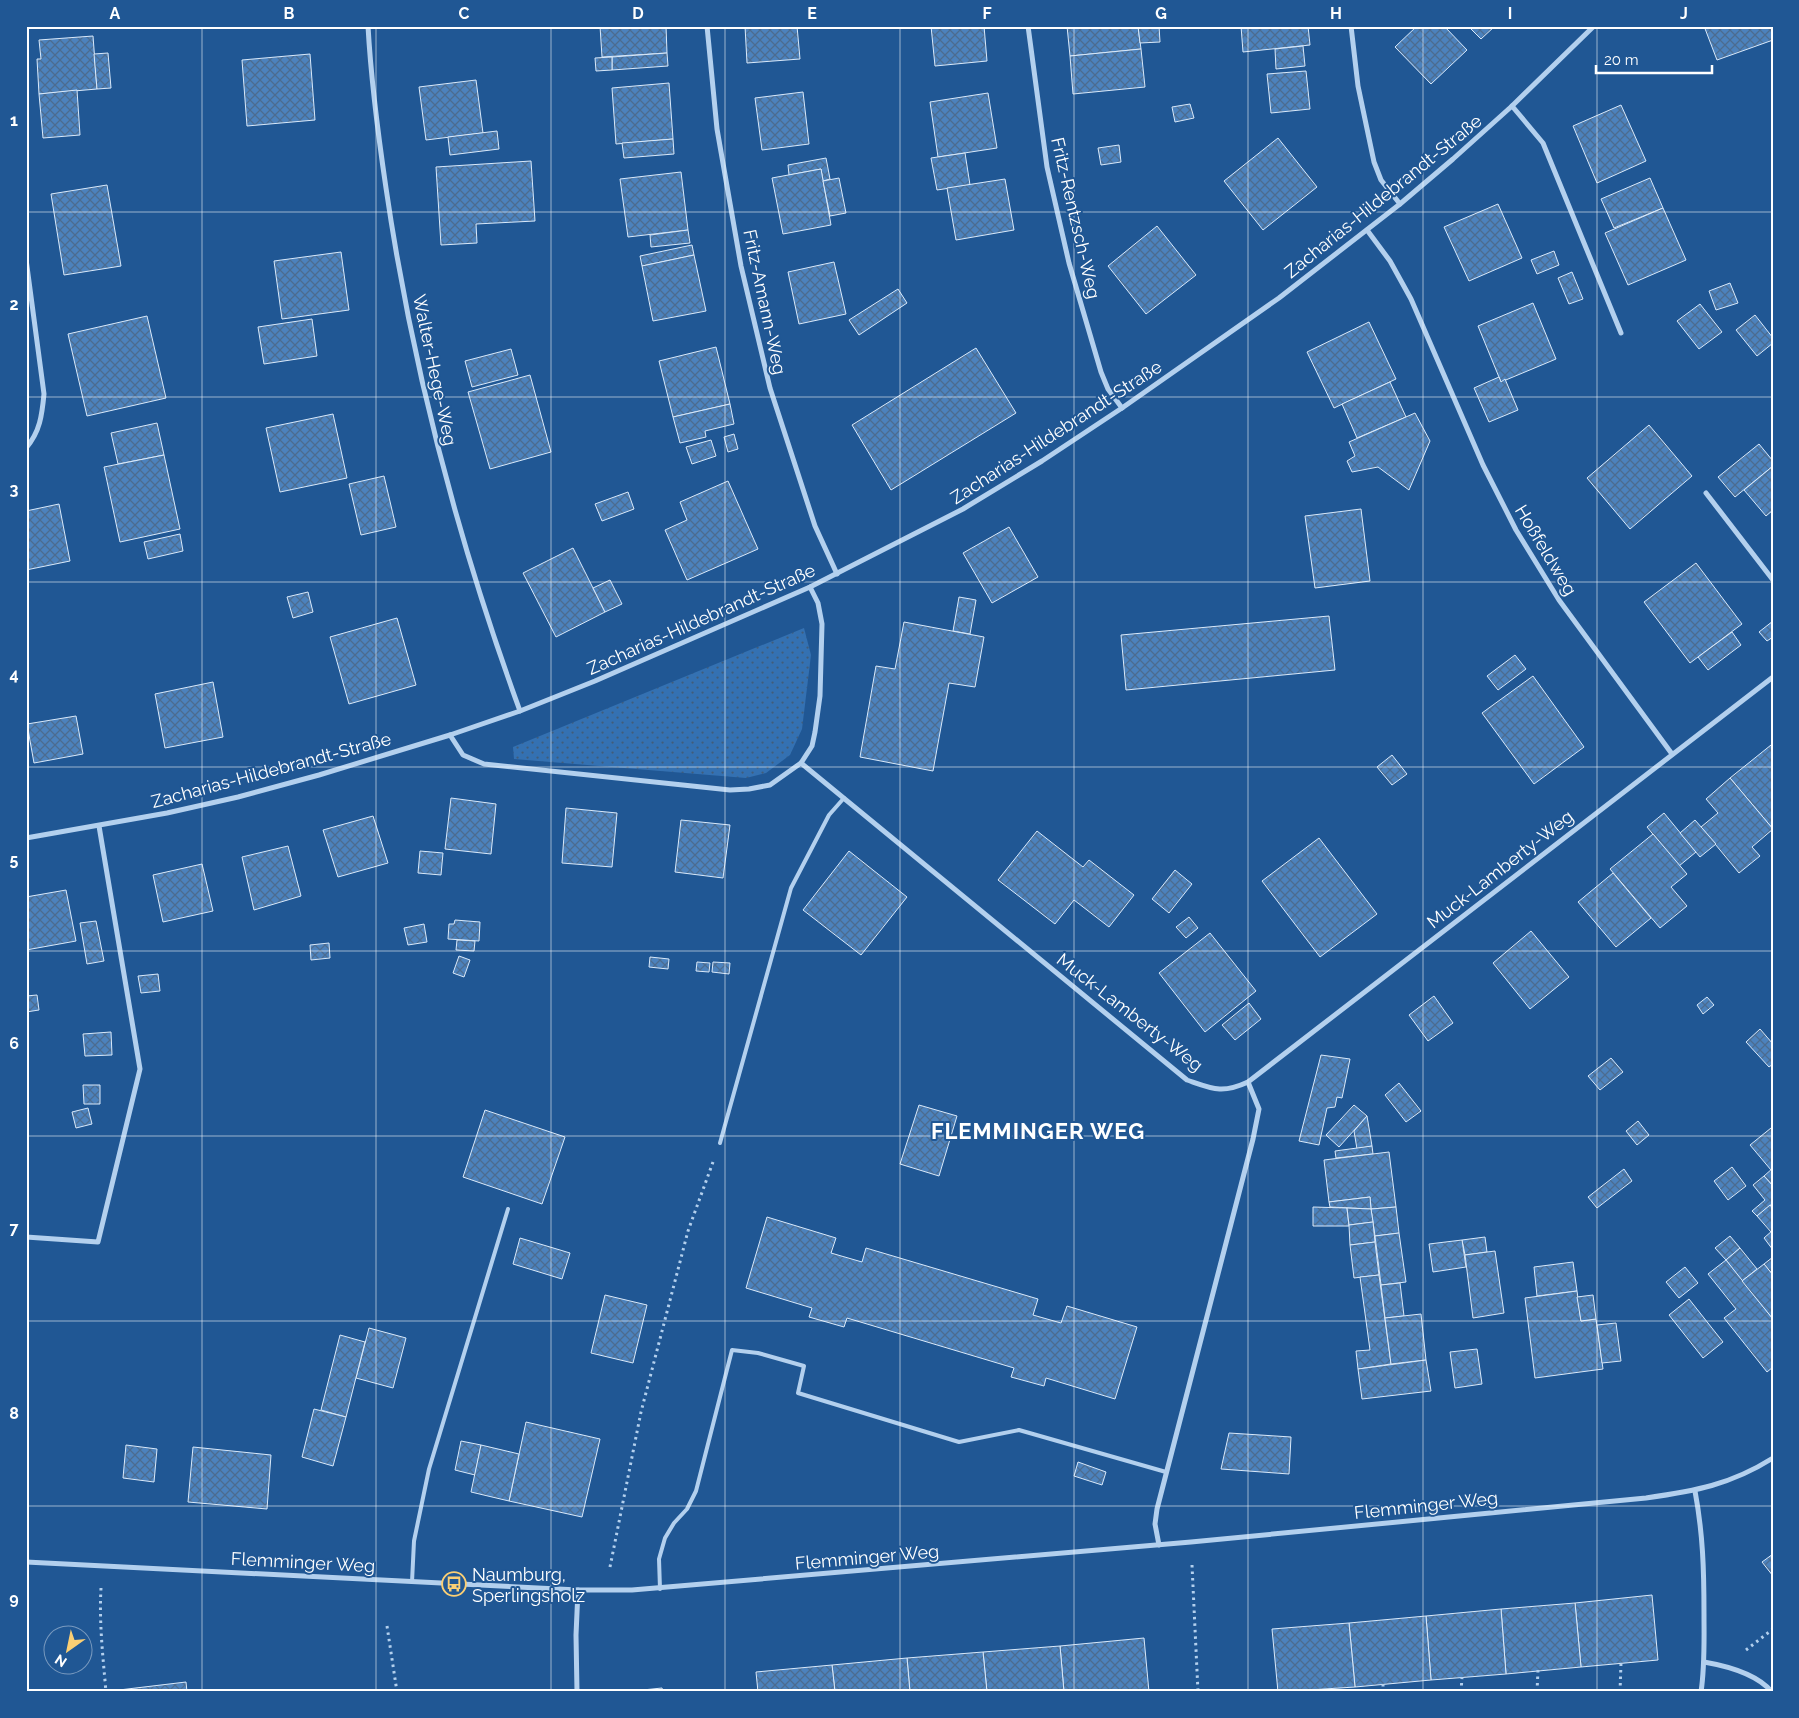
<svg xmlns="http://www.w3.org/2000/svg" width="1799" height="1718" viewBox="0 0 1799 1718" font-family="Raleway,sans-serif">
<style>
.grass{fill:url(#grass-dots)}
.building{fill:url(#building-cross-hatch);stroke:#d9e9fa}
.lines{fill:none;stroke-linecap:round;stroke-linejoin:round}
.path{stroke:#b3d0ee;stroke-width:3;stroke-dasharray:2.5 4;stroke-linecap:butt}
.lane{stroke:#b3d0ee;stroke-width:4}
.street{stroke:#b3d0ee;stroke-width:5}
.grid{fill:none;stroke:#fff;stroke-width:1;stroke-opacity:0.55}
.labels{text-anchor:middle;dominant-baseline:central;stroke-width:4;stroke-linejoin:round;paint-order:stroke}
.street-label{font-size:18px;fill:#fff;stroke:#205794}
.poi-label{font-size:18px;fill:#fff;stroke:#205794;text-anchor:start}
.district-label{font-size:22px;font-weight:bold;letter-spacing:1px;fill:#fff;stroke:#205794}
.neatline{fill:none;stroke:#fff;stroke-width:2}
.grid-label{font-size:16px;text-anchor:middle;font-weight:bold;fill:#fff}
</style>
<defs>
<pattern id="grass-dots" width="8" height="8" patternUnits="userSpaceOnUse" patternTransform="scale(1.25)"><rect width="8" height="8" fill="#3471b2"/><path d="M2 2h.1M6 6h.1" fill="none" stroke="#415d7a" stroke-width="1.8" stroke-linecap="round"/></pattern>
<pattern id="building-cross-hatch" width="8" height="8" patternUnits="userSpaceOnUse" patternTransform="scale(1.25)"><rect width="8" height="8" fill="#4c82bd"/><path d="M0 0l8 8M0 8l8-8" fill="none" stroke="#4c6c90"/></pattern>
</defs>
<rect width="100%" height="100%" fill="#205794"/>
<path class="grass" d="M804,628L811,655L802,729L790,755L766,773L746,778L514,759L513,747Z"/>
<g class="building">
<path d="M600,26H666L667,53L602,57Z"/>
<path d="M745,26H797L800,59L747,63Z"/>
<path d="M931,26H984L987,61L935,66Z"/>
<path d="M1067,26H1138L1141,49L1070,56Z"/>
<path d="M1138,26H1159L1160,42L1140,43Z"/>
<path d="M1241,26H1308L1310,45L1243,52Z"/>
<path d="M1417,26H1444L1467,50L1431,84L1395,47Z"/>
<path d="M1468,26H1495L1481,39Z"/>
<path d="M1704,26H1773V40L1717,60Z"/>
<path d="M93,36L97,89L39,94L37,59H41L39,40Z"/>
<path d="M1303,46L1305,66L1276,69L1275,49Z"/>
<path d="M1141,49L1145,87L1073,94L1070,56Z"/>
<path d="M108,53L111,88L97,89L94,54Z"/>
<path d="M667,53L668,66L612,70V57Z"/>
<path d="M310,54L315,120L247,126L242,60Z"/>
<path d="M612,57V70L596,71L595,58Z"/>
<path d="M1306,71L1310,109L1271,113L1267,74Z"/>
<path d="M476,80L483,133L426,140L419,87Z"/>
<path d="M669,83L673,139L616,144L612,88Z"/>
<path d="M77,90L80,135L43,138L39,94Z"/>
<path d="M803,92L809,144L762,150L755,98Z"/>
<path d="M988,93L997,148L938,157L930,102Z"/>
<path d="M1190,104L1194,118L1175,122L1172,107Z"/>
<path d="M1621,105L1646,161L1597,183L1573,126Z"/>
<path d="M497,131L499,149L450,155L448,137Z"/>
<path d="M1278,138L1317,187L1263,230L1224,181Z"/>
<path d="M673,139L674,154L624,158L622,143Z"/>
<path d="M1119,145L1121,162L1101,165L1098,148Z"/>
<path d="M965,153L970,185L937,190L931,158Z"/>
<path d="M826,158L830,179L823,181L821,169L789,175L788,165Z"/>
<path d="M531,161L535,221L476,224L477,243L441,245L436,167Z"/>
<path d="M821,169L831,225L783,234L772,178Z"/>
<path d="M681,172L688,230L628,237L620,179Z"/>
<path d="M839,178L846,213L830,216L823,181Z"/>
<path d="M1650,178L1663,208L1614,228L1601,199Z"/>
<path d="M1005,179L1014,230L956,240L947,188Z"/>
<path d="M107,185L121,266L64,275L51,194Z"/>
<path d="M1498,204L1522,258L1469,281L1444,227Z"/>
<path d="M1663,208L1686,260L1628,285L1605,233Z"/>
<path d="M1157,226L1196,275L1146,314L1108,266Z"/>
<path d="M688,230L690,243L651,247L650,235Z"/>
<path d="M692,245L694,255L642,266L640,256Z"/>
<path d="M1554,251L1559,265L1537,274L1531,260Z"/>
<path d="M341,252L349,310L282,319L274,261Z"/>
<path d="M694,255L706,311L653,321L642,266Z"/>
<path d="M834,262L846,314L799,324L788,272Z"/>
<path d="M1572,272L1583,299L1569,304L1558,278Z"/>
<path d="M1730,283L1738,303L1716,310L1709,291Z"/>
<path d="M898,289L907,303L859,335L849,320Z"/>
<path d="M1533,303L1556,359L1501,382L1478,326Z"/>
<path d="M1700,304L1722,332L1699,349L1677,321Z"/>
<path d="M1755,315L1773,338V343L1757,356L1736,330Z"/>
<path d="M147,316L166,398L87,416L68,334Z"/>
<path d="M312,319L317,356L264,364L258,327Z"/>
<path d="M1369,322L1396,379L1334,408L1307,352Z"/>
<path d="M716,347L730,404L673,417L659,361Z"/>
<path d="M976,348L1016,413L891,490L852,425Z"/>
<path d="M511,349L518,375L472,387L465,361Z"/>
<path d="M530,375L551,452L490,469L468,392Z"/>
<path d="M1499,377L1501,382L1505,379L1518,410L1489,422L1474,388Z"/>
<path d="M1390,382L1406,417L1357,438L1342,404Z"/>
<path d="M730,404L734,424L705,431L706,437L680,443L673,417Z"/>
<path d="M1415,413L1430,441L1409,490L1378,467L1352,472L1347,461L1355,456L1349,442Z"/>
<path d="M333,414L347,478L280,492L266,428Z"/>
<path d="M157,423L164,455L118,464L111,433Z"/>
<path d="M1649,425L1692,476L1630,529L1587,478Z"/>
<path d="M734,434L738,449L728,452L724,437Z"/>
<path d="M711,440L716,456L692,464L686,447Z"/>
<path d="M1759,444L1773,461V466L1735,497L1718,477Z"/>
<path d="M164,455L180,529L120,542L104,467Z"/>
<path d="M1773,466V510L1766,516L1744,490Z"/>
<path d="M384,476L396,527L361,535L349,484Z"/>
<path d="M728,481L758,549L687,580L665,530L687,520L680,502Z"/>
<path d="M628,492L634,509L602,521L595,504Z"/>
<path d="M59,504L70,561L26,570V511Z"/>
<path d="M1361,509L1370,581L1315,588L1305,516Z"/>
<path d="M1009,527L1038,577L992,603L963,553Z"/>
<path d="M180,534L183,551L148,559L144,542Z"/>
<path d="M573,548L605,612L556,637L523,573Z"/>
<path d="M1696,563L1742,624L1690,663L1644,602Z"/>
<path d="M610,580L622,604L605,612L593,588Z"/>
<path d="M308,592L313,612L293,618L287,597Z"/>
<path d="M959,597L976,600L970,634L953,631Z"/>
<path d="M1329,616L1335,670L1126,690L1121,635Z"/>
<path d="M397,618L416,685L349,704L330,637Z"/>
<path d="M1773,621V637L1767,641L1759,632Z"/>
<path d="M904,622L984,637L975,687L949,683L933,771L860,757L876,666L895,669Z"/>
<path d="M1732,632L1741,645L1708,670L1698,657Z"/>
<path d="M1515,655L1526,669L1498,690L1487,676Z"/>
<path d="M1533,676L1584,747L1534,784L1482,713Z"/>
<path d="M213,682L223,737L165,748L155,694Z"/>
<path d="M76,716L83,754L34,763L27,724Z"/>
<path d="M1771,745L1773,748V829L1730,778Z"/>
<path d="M1392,755L1407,774L1392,785L1377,767Z"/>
<path d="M1730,778L1773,829L1752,847L1760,856L1739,873L1701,827L1718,813L1706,799Z"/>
<path d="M451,798L496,804L491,854L445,849Z"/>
<path d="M566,808L617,813L612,867L562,863Z"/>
<path d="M1664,813L1696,852L1679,866L1647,827Z"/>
<path d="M373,816L388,863L338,877L323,830Z"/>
<path d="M681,820L730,825L723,878L675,872Z"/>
<path d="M1695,820L1716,844L1700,857L1680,833Z"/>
<path d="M1037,831L1083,867L1089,860L1134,895L1109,927L1074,900L1055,924L998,880Z"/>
<path d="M1653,834L1687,874L1671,887L1687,906L1660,928L1610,869Z"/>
<path d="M1319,838L1377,914L1320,957L1262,881Z"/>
<path d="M288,846L301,896L254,910L242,857Z"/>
<path d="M420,851L443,853L441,875L418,873Z"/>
<path d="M849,851L907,897L861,955L803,910Z"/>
<path d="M202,864L213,911L163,922L153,875Z"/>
<path d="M1175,870L1192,884L1169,913L1152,899Z"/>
<path d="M1613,873L1651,918L1616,947L1578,902Z"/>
<path d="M66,890L76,941L26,950V897Z"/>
<path d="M1189,917L1198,928L1186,938L1176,927Z"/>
<path d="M455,920L480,922L479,941L448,939L449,924H454Z"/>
<path d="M96,921L104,961L87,964L80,923Z"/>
<path d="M424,924L427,942L408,945L404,928Z"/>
<path d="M1531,931L1569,977L1530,1009L1493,963Z"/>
<path d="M1210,933L1256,991L1205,1032L1159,973Z"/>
<path d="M457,940L475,941L474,951L456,950Z"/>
<path d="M329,943L330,958L311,960L310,945Z"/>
<path d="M459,956L470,960L464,977L453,973Z"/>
<path d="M650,957L669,959L668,969L649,967Z"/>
<path d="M697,962L710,963L709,972L696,971Z"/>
<path d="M713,962L730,963L729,974L712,972Z"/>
<path d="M158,974L160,991L141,993L138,976Z"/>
<path d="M37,995L39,1010L26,1012V996Z"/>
<path d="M1434,996L1453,1023L1428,1041L1409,1015Z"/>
<path d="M1707,997L1714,1005L1703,1014L1697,1005Z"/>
<path d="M1249,1003L1261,1019L1235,1040L1222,1025Z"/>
<path d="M1760,1029L1773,1044V1064L1769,1067L1746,1042Z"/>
<path d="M111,1032L112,1055L85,1056L83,1034Z"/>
<path d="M1321,1055L1350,1059L1342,1098L1337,1097L1335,1107L1327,1108L1319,1145L1299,1141Z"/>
<path d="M1611,1058L1623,1072L1600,1090L1588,1076Z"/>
<path d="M1399,1083L1421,1111L1406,1122L1385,1095Z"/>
<path d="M83,1085H100V1104H84Z"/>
<path d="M919,1105L957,1116L939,1176L900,1164Z"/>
<path d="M1354,1105L1367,1116L1339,1147L1326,1135Z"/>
<path d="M88,1108L92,1124L76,1128L72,1112Z"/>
<path d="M485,1110L565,1137L542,1204L463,1177Z"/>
<path d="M1367,1116L1372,1146L1357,1149L1354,1131Z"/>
<path d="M1638,1121L1649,1135L1637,1145L1626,1131Z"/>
<path d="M1771,1128L1773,1130V1168L1771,1170L1750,1145Z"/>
<path d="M1372,1146L1373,1154L1336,1158L1335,1151Z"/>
<path d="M1389,1152L1396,1207L1371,1209L1370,1197L1329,1202L1324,1160Z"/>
<path d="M1732,1167L1746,1186L1728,1200L1714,1181Z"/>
<path d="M1773,1168V1186L1764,1176Z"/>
<path d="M1624,1169L1632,1181L1597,1208L1588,1197Z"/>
<path d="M1764,1176L1773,1186V1203L1757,1216L1752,1211L1765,1200L1753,1185Z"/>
<path d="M1370,1197L1371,1209L1330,1207L1329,1202Z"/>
<path d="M1770,1205L1773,1209V1230L1771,1232L1757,1216Z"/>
<path d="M1313,1207L1347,1208L1349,1226H1313Z"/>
<path d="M1396,1207L1399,1233L1375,1236L1371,1209Z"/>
<path d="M1347,1208L1371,1209L1373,1222L1349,1225Z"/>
<path d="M767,1217L836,1238L831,1253L862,1262L866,1248L1038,1299L1033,1315L1061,1323L1067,1306L1137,1327L1115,1399L1046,1378L1044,1386L1011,1377L1014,1368L847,1318L844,1327L809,1317L812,1308L746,1288Z"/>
<path d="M1373,1222L1375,1242L1350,1245L1349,1225Z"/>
<path d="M1773,1230V1250L1764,1238Z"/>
<path d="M1399,1233L1406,1282L1381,1285L1375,1236Z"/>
<path d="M1730,1236L1740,1248L1726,1260L1715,1248Z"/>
<path d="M1485,1237L1487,1252L1465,1255L1462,1240Z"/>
<path d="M520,1238L570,1253L562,1279L513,1264Z"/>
<path d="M1462,1240L1466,1267L1433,1272L1429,1244Z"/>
<path d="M1375,1242L1379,1275L1354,1278L1350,1245Z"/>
<path d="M1740,1248L1757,1269L1742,1281L1726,1260Z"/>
<path d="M1495,1251L1504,1313L1473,1318L1465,1255Z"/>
<path d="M1773,1257V1275L1764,1264Z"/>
<path d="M1726,1260L1773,1319V1367L1767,1372L1724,1318L1736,1309L1708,1274Z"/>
<path d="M1573,1262L1577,1291L1537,1296L1534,1267Z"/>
<path d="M1764,1264L1773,1275V1319L1742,1281Z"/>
<path d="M1685,1267L1698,1283L1679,1298L1666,1282Z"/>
<path d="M1379,1275L1391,1364L1358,1369L1356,1351L1370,1350L1360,1277Z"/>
<path d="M1400,1283L1404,1316L1385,1318L1381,1285Z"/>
<path d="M1577,1291L1581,1321L1596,1319L1603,1369L1535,1378L1525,1298Z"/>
<path d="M605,1295L647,1305L633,1363L591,1353Z"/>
<path d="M1593,1295L1596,1319L1581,1321L1577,1297Z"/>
<path d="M1689,1299L1723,1342L1703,1358L1669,1315Z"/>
<path d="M1421,1314L1426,1360L1391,1364L1385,1318Z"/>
<path d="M1616,1323L1621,1361L1602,1363L1597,1325Z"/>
<path d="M369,1328L406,1338L393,1388L356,1378Z"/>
<path d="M340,1335L365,1342L346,1417L321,1410Z"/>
<path d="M1477,1349L1482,1384L1455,1388L1450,1352Z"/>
<path d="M1426,1360L1431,1391L1362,1399L1358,1369Z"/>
<path d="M314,1409L346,1417L333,1466L302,1457Z"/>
<path d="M526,1422L600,1439L582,1517L509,1501Z"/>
<path d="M1229,1433L1291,1437L1289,1474L1221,1469Z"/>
<path d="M461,1441L481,1445L475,1475L455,1470Z"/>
<path d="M126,1445L157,1449L154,1482L123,1478Z"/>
<path d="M481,1445L519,1454L509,1501L471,1492Z"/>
<path d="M193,1447L271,1455L267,1509L188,1502Z"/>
<path d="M1078,1462L1106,1472L1102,1485L1074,1476Z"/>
<path d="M1773,1554V1576L1762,1562Z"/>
<path d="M1652,1595L1658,1660L1581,1667L1575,1603Z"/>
<path d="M1575,1603L1581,1667L1506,1674L1501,1609Z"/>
<path d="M1501,1609L1506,1674L1431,1680L1426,1616Z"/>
<path d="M1426,1616L1431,1680L1355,1687L1349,1623Z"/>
<path d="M1349,1623L1355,1687L1278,1692L1272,1629Z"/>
<path d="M1144,1638L1149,1692H1064L1060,1646Z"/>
<path d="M1060,1646L1064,1692H987L983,1652Z"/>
<path d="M983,1652L987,1692H910L907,1658Z"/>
<path d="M907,1658L910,1692H835L832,1665Z"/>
<path d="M832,1665L835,1692H758L756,1672Z"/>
<path d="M186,1682L187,1692H119V1690Z"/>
<path d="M662,1688L663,1692H623Z"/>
</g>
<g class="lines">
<g class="path">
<path d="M1192,1565L1198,1692"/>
<path d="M610,1567L641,1412L688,1231L713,1162"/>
<path d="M101,1588C99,1623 103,1657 106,1692"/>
<path d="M387,1626L397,1692"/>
<path d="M1746,1650L1773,1629"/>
<path d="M1383,1684V1692"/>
<path d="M1306,1692V1691"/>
<path d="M1461,1692L1462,1677"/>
<path d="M1537,1692L1538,1670"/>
<path d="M1620,1692L1621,1663"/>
</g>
<g class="lane">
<path d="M720,1143L791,888L829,815L844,798"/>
<path d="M412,1582L414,1541L429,1469L508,1209"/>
<path d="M660,1589L659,1559L665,1538L674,1523L687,1509L696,1491L732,1350L758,1353L804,1366L798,1393L959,1442L1019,1430L1166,1472"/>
</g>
<g class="street">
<path d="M368,26C371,80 378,134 386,188C412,366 458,541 520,711"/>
<path d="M707,26L717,129L741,266L770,388L815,526L837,574"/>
<path d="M1028,26L1047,167L1069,263L1101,372L1108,389L1122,408"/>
<path d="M1351,26L1358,86L1374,162L1381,180L1400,204"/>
<path d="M1512,106L1543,143L1621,333"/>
<path d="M1367,230L1390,261L1411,299L1483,465L1516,530L1559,600L1672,754"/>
<path d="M26,259L44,394C42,415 40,432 26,448"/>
<path d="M1706,493L1773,580"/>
<path d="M450,735L463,755L484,764L730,790L749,789L770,785L801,763L812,746L815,732L820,696L822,624L818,603L810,587"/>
<path d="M801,763L1187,1080C1213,1089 1222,1094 1248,1082L1773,677"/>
<path d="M26,838L167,813L238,797L319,775L450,735L520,711L595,681L810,587L963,509L1042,461L1122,408L1279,298L1400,204L1453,159L1512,106L1594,26"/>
<path d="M26,1237L98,1242L140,1069L99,826"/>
<path d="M1695,1491C1703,1534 1704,1570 1704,1614C1704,1640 1705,1666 1701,1692"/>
<path d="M1159,1545L1155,1524L1157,1509L1253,1139L1259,1109L1248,1082"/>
<path d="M26,1562L578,1590H632L1191,1542L1646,1498C1695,1491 1730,1485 1773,1458"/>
<path d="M1704,1662C1727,1666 1757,1674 1772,1692"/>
<path d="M577,1692L576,1635L578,1590"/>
</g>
</g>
<path class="grid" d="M202,26V1692M376,26V1692M551,26V1692M725,26V1692M900,26V1692M1074,26V1692M1248,26V1692M1423,26V1692M1597,26V1692M26,212H1773M26,397H1773M26,582H1773M26,767H1773M26,951H1773M26,1136H1773M26,1321H1773M26,1506H1773"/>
<defs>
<g id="bus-ring" transform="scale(1.25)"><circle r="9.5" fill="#205794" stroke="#fbcf74" stroke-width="1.5"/><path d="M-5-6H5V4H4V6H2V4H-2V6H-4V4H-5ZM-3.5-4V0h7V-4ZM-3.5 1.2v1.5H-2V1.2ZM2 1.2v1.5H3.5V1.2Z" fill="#fbcf74"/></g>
</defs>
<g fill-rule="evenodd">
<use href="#bus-ring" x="454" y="1584"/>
</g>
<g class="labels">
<g class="street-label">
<text transform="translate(1383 196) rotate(-39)">Zacharias-Hildebrandt-Straße</text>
<text transform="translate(1076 218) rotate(77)">Fritz-Rentzsch-Weg</text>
<text transform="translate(765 302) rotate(78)">Fritz-Amann-Weg</text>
<text transform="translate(435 370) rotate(78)">Walter-Hege-Weg</text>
<text transform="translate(1056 432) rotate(-33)">Zacharias-Hildebrandt-Straße</text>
<text transform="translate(1546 550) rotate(59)">Hoßfeldweg</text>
<text transform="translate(701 619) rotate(-24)">Zacharias-Hildebrandt-Straße</text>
<text transform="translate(271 770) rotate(-15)">Zacharias-Hildebrandt-Straße</text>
<text transform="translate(1500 869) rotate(-38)">Muck-Lamberty-Weg</text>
<text transform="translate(1130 1012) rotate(38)">Muck-Lamberty-Weg</text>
<text transform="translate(1426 1505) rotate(-6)">Flemminger Weg</text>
<text transform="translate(867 1557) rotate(-5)">Flemminger Weg</text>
<text transform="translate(303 1562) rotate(3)">Flemminger Weg</text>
</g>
<g class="poi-label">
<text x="472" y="1574">Naumburg,<tspan x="472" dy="21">Sperlingsholz</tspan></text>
</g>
<g class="district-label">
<text x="1038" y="1131">FLEMMINGER WEG</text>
</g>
</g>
<rect width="1799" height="1718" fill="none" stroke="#205794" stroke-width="55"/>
<g transform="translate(68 1650) rotate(213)"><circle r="24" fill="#205794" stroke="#799abf"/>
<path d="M0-4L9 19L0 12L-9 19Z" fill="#fbcf74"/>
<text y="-8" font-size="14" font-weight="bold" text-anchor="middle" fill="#ffffff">N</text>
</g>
<path d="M1596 65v8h116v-8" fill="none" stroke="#ffffff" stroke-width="2.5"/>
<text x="1604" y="65" font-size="15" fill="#ffffff" stroke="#205794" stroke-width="4" paint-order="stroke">20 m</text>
<rect x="28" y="28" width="1744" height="1662" class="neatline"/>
<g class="grid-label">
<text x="115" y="19">A</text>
<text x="289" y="19">B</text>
<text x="464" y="19">C</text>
<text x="638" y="19">D</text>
<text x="812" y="19">E</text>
<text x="987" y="19">F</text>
<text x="1161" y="19">G</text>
<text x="1336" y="19">H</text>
<text x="1510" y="19">I</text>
<text x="1684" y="19">J</text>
<text x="14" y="126">1</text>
<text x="14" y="310">2</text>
<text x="14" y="495">3</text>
<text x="14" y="680">4</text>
<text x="14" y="865">5</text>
<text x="14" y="1049">6</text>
<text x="14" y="1234">7</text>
<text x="14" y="1419">8</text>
<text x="14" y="1604">9</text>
</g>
</svg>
